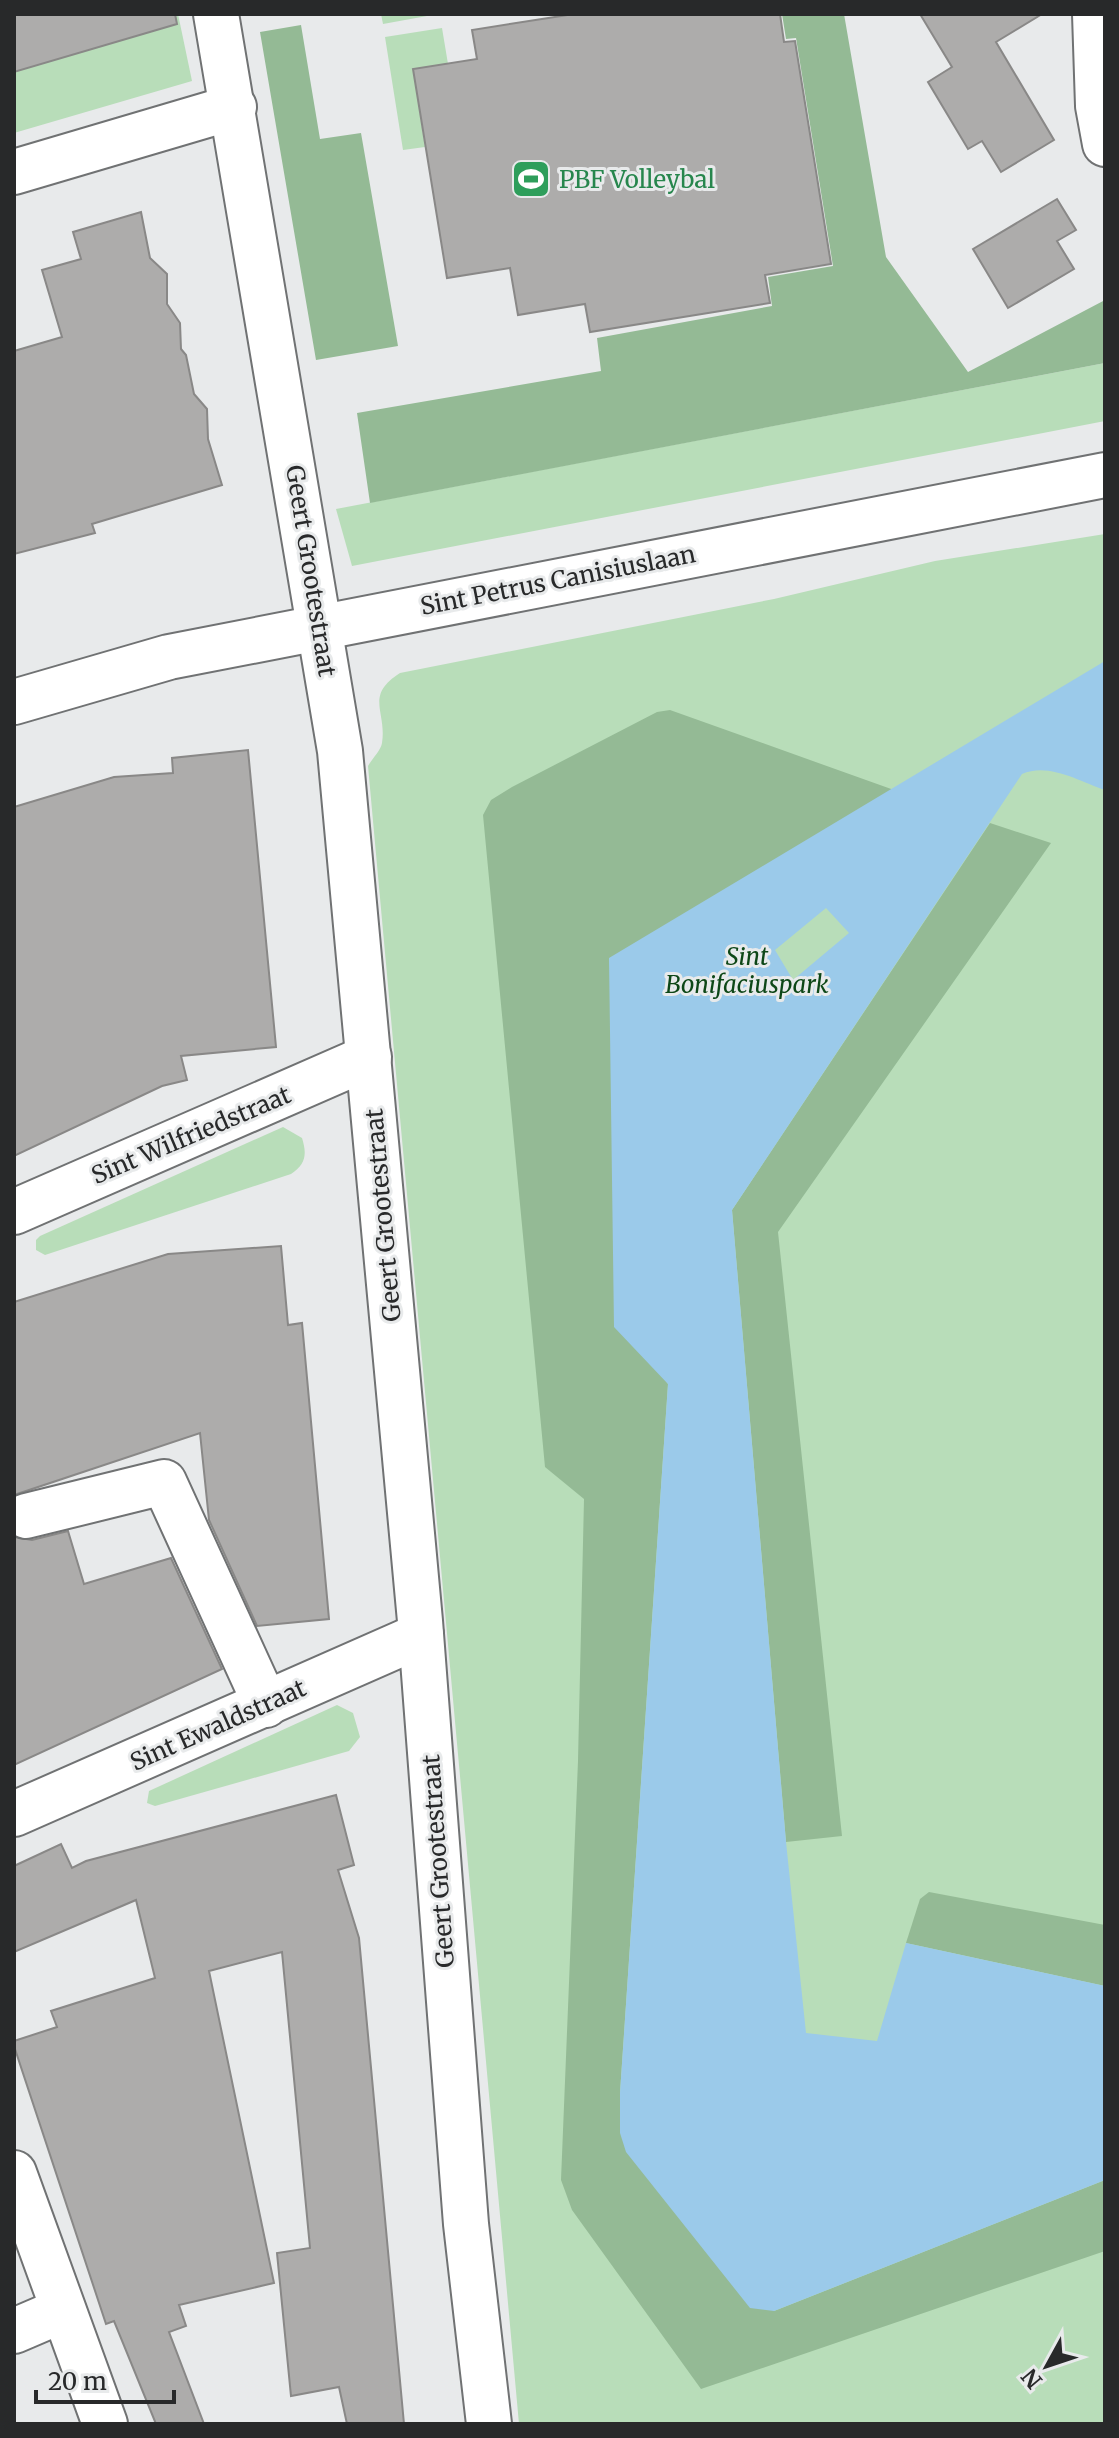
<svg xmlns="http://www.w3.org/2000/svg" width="1119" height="2438" viewBox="0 0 1119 2438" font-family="Merriweather,serif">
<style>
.green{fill:#b8ddb9}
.forest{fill:#94ba95}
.water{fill:#9bcaea;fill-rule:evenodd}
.building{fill:#adacab;stroke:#898887;stroke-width:2}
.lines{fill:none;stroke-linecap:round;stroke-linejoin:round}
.minor-casing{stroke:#707273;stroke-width:48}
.major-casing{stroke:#707273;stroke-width:48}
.minor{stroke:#fff;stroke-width:44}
.major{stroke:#fff;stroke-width:44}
.labels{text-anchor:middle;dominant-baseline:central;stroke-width:6;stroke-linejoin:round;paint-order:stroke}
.leisure-label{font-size:24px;fill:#27864d;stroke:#e8eaeb;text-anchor:start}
.street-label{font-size:24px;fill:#28292a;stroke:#e8eaeb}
.park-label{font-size:24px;font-style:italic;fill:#0d4717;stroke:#e8eaeb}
</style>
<rect width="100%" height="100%" fill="#e8eaeb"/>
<g class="green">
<path d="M14,14H178L192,81L14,133Z"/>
<path d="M381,14H438L383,24Z"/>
<path d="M442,28L448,64L413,69L425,147L403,150L385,37Z"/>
<path d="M1105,363V421L352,566L336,509Z"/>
<path d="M1105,534V2424H519L368,766C372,759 381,750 382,743C387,711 364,696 400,673L774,599L935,561Z"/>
<path d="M283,1127L302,1138C307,1154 306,1164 291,1174L45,1255L36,1250V1240L40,1236Z"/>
<path d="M337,1705L353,1713L360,1737L349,1751L155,1806L147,1803L149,1791Z"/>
</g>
<g class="forest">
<path d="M782,14H844L886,257L968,372L1105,300V363L370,503L357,413L601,371L597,338L772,306L768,277L833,266L796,38L786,39Z"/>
<path d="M301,25L320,139L361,133L398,346L316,360L260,32Z"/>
<path d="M670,710L894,790L609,959L657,1369L668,1384L620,2093L774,2311L1105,2180V2251L701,2389L572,2210L561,2180L578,1761L584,1499L545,1467L483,815L491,800L512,787L657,712Z"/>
<path d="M990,823L1051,843L778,1232L842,1836L786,1842L732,1210Z"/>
<path d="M929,1892L1105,1925V1986L906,1943L920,1899Z"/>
</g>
<path class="water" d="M1105,661V790C1079,781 1048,762 1022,774L732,1210L786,1842L806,2033L877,2041L906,1943L1105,1986V2180L774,2311L750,2308L626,2152L620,2133V2093L668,1384L614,1327L609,958ZM826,908L849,933L793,980L775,950Z"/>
<g class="building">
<path d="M14,14H175L177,24L14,72Z"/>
<path d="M574,14H780L784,42L795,41L831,264L765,275L770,303L590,332L585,304L518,315L510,268L447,278L413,69L477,59L472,30Z"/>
<path d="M920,14H1042L996,42L1054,140L1001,172L982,141L968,149L928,82L952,67Z"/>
<path d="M1057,199L1076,230L1057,241L1074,269L1008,308L973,249Z"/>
<path d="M141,212L150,258L167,274V304L180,323L181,349L186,355L194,394L207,409L208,439L222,485L92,524L95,533L14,554V351L62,337L42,270L81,259L73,232Z"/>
<path d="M248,750L276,1047L181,1056L187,1080L162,1086L14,1156V807L114,777L173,773L172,758Z"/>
<path d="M281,1246L288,1325L302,1323L329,1619L257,1626L209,1520L200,1433L14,1495V1302L168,1254Z"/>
<path d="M68,1531L84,1584L171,1558L222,1669L14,1765V1537L32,1540Z"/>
<path d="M336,1795L354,1865L338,1870L359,1938L404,2424H347L339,2387L291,2396L277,2253L310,2248L282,1952L209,1971L274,2283L179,2305L186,2326L169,2332L204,2424H156L114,2321L106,2324L14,2046V2041L57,2027L51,2011L155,1978L136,1900L14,1952V1866L61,1844L72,1868L86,1861Z"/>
</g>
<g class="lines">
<g class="minor-casing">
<g id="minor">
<path d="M216,14L340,751L420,1621L466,2224L489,2424"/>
<path d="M1095,14L1098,106L1105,144"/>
<path d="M14,172L234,107"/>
<path d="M14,1212L369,1057"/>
<path d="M26,1516L164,1482L266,1705"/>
<path d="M14,1814L421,1635"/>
<path d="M14,2173L105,2424"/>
<path d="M14,2331L63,2310"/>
</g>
</g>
<g class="major-casing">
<path id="major" d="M14,702L169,657L1105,475"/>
</g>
<use href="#minor" class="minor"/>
<use href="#major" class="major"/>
</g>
<defs>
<g id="stadium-square" transform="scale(2)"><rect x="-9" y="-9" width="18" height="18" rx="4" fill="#2e9e5b" stroke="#e8eaeb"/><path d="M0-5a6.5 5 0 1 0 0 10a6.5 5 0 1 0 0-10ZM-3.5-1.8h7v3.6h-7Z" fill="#fff"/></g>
</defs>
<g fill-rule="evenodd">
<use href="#stadium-square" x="531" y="179"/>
</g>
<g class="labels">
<g class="leisure-label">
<text x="559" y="179">PBF Volleybal</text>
</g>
<g class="street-label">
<text transform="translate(311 571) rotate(81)">Geert Grootestraat</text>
<text transform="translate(558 580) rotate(-11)">Sint Petrus Canisiuslaan</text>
<text transform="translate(191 1135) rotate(-23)">Sint Wilfriedstraat</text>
<text transform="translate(383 1215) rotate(-95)">Geert Grootestraat</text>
<text transform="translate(218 1725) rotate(-24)">Sint Ewaldstraat</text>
<text transform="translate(438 1861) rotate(-94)">Geert Grootestraat</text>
</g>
<g class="park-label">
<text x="747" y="956">Sint<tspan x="747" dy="28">Bonifaciuspark</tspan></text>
</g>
</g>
<rect width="1119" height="2438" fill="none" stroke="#28292a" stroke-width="32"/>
<g transform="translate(1047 2366) rotate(230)" stroke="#e8eaeb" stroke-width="6" paint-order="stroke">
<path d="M0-6L14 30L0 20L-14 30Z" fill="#28292a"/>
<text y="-12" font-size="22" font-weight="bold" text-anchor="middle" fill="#28292a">N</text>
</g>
<path d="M36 2390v12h138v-12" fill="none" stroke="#28292a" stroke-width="4"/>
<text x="48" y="2390" font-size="24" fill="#28292a" stroke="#e8eaeb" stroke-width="6" paint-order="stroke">20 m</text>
</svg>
